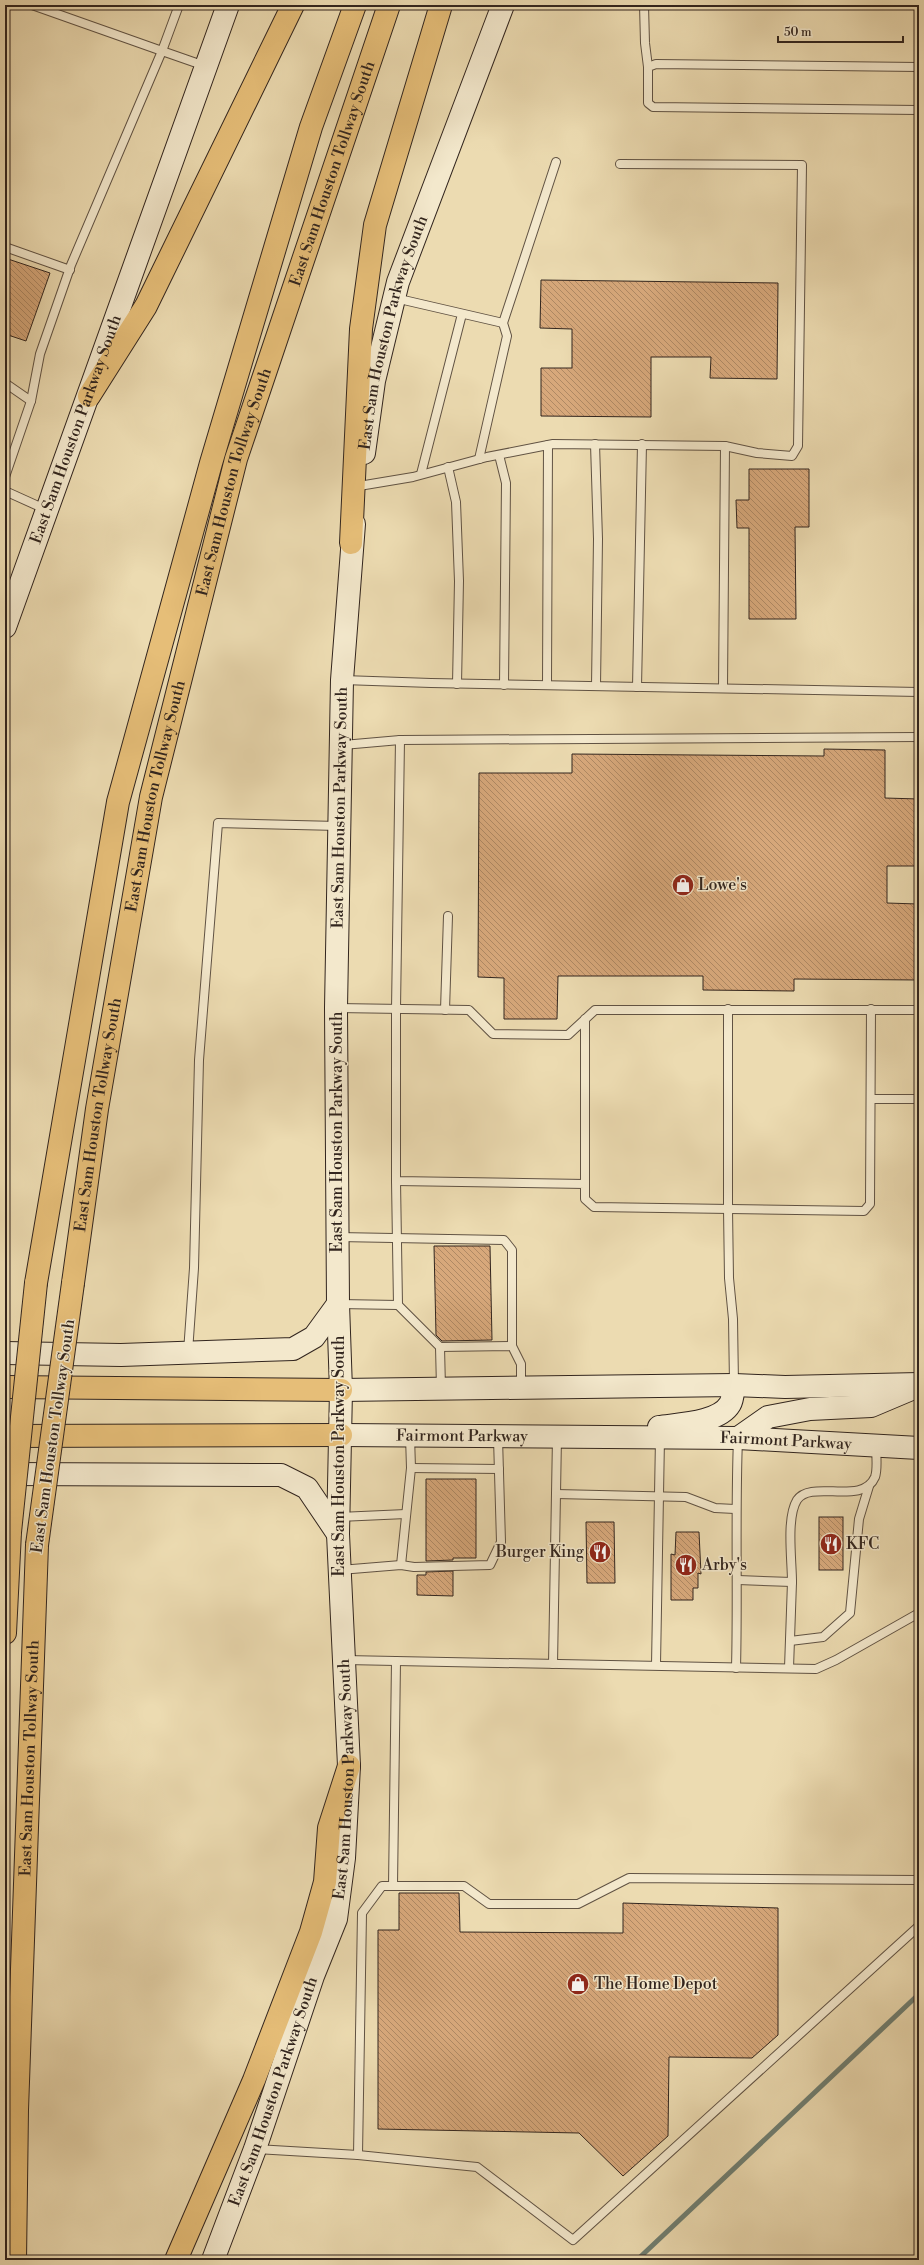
<svg xmlns="http://www.w3.org/2000/svg" width="924" height="2265" viewBox="0 0 924 2265" font-family="'Libre Bodoni',serif">
<style>
.lines{fill:none;stroke-linecap:round;stroke-linejoin:round}
.stream{stroke:#707f72;stroke-width:5}
.building{fill:url(#building-back-hatch);stroke:#32251e}
.service-casing{stroke:#605243;stroke-width:10}
.secondary-casing{stroke:#32251e;stroke-width:24}
.primary-casing{stroke:#32251e;stroke-width:24}
.motorway-casing{stroke:#32251e;stroke-width:24}
.service{stroke:#f3e8cc;stroke-width:8}
.secondary{stroke:#f3e8cc;stroke-width:22}
.primary{stroke:#e6be78;stroke-width:22}
.motorway{stroke:#e6be78;stroke-width:22}
.motorway-bridge-casing{stroke:#32251e;stroke-width:24;stroke-linecap:butt}
.motorway-bridge{stroke:#e6be78;stroke-width:22}
.labels{text-anchor:middle;dominant-baseline:central;stroke-width:3;stroke-linejoin:round;paint-order:stroke}
.street-label{font-size:16px;fill:#32251e;stroke:#f3e8cc}
.poi-label{font-size:16px;fill:#32251e;stroke:#f3e8cc;text-anchor:start}
</style>
<defs>
<pattern id="building-back-hatch" width="6" height="6" patternUnits="userSpaceOnUse"><rect width="6" height="6" fill="#d7a87b"/><path d="M-1 5l2 2M0 0l6 6M5-1l2 2" fill="none" stroke="#af8964"/></pattern>
</defs>
<rect width="100%" height="100%" fill="#ecdbb1"/>
<filter id="stains"><feTurbulence type="fractalNoise" baseFrequency=".005" numOctaves="4"/><feColorMatrix values="0 0 0 0 .2 0 0 0 0 .09 0 0 0 0 .02 0 0 0 .5 -.17"/></filter>
<radialGradient id="worn" r=".72"><stop offset=".6" stop-color="#630" stop-opacity="0"/><stop offset="1" stop-color="#630" stop-opacity=".3"/></radialGradient>
<g class="lines">
<path class="stream" d="M637,2260L919,1994"/>
</g>
<g class="building">
<path d="M5,258L50,273L26,341L5,334Z"/>
<path d="M541,280L778,283L777,379L710,378L711,357H651V417L541,416V368H572V329L540,328Z"/>
<path d="M749,469H809V527H795L796,619H749V528H737L736,500H749Z"/>
<path d="M824,749L885,750V798L919,799V866H887V903L918,904V980L794,979V991L703,990V976H558L557,1019H504V978L478,977L479,773H572V754L824,756Z"/>
<path d="M434,1246H490L492,1340L442,1341L436,1335Z"/>
<path d="M426,1479H476V1558H453V1560L426,1561Z"/>
<rect x="819" y="1517" width="24" height="53"/>
<path d="M586,1522H614L615,1583H587Z"/>
<path d="M676,1532H699L701,1574L698,1573V1588H693V1600H671V1554L675,1555Z"/>
<path d="M453,1571V1596L417,1595V1575H426V1572Z"/>
<path d="M399,1893H459L460,1932L623,1933V1903L778,1908V2035L752,2058L669,2057L668,2136L623,2176L579,2133L378,2129V1930H399Z"/>
</g>
<g class="lines">
<g class="service-casing">
<g id="service">
<path d="M32,5L162,51L179,5"/>
<path d="M644,5L645,43L648,67"/>
<path d="M919,67L656,64L648,67V103L653,107L919,110"/>
<path d="M620,164L802,165L798,446L792,456L757,453L725,446"/>
<path d="M5,247L70,270"/>
<path d="M395,298L503,323"/>
<path d="M5,383L31,401"/>
<path d="M595,444L598,539L596,686"/>
<path d="M499,455L506,483L504,685"/>
<path d="M479,459L507,336L503,323L556,162"/>
<path d="M448,467L456,502L459,581L457,684"/>
<path d="M421,474L462,314"/>
<path d="M5,477L31,401L40,354L71,265L162,51L205,66"/>
<path d="M359,486L413,477L487,457L553,444L725,446L723,688"/>
<path d="M5,491L47,510"/>
<path d="M343,680L431,683L919,692"/>
<path d="M547,685L548,445"/>
<path d="M637,687L642,444"/>
<path d="M400,740L396,1009V1181L585,1184V1199L594,1207L864,1211L870,1204L871,1009"/>
<path d="M343,745L400,740L919,737"/>
<path d="M337,1008L469,1010L493,1034L568,1035L595,1010H919"/>
<path d="M728,1009V1209L729,1278L733,1319L734,1384"/>
<path d="M445,1010L448,916"/>
<path d="M585,1019V1184"/>
<path d="M871,1099H919"/>
<path d="M396,1181L398,1305L440,1347L512,1346L521,1364V1388"/>
<path d="M338,1237L504,1240L512,1250V1346"/>
<path d="M339,1304L398,1305"/>
<path d="M440,1347L441,1388"/>
<path d="M188,1352L194,1268L199,1060L218,823L338,826"/>
<path d="M411,1468L499,1469"/>
<path d="M556,1494L686,1497L715,1508L735,1509"/>
<path d="M339,1517L406,1514"/>
<path d="M401,1565L411,1468L410,1436"/>
<path d="M340,1570L401,1565L414,1567L490,1565L501,1542L498,1438"/>
<path d="M738,1580L792,1582C792,1560 786,1518 797,1500C811,1479 863,1506 875,1477C878,1469 876,1455 876,1446"/>
<path d="M790,1641L823,1637L850,1613L859,1519L869,1486"/>
<path d="M345,1660L816,1669L836,1660L919,1613"/>
<path d="M553,1664L557,1437"/>
<path d="M656,1665L660,1438"/>
<path d="M736,1668C738,1591 735,1515 738,1439"/>
<path d="M789,1668L792,1582"/>
<path d="M393,1886L396,1661"/>
<path d="M256,2149L358,2155L477,2167L573,2240L919,1926"/>
<path d="M358,2155L362,1913L382,1886H464L489,1904H578L629,1878L919,1880"/>
</g>
</g>
<g class="secondary-casing">
<g id="secondary">
<path id="s1" d="M364,453L374,381L398,282L503,5"/>
<path id="s2" d="M5,627L228,5"/>
<path d="M5,1353L121,1355L293,1349L314,1337L338,1304"/>
<path d="M341,1390L734,1385L785,1387L919,1384"/>
<path d="M659,1427C679,1424 719,1423 730,1404C733,1399 733,1390 734,1385"/>
<path id="s3" d="M341,1435L738,1438L919,1448"/>
<path d="M738,1438L768,1417L810,1409L871,1406L916,1387"/>
<path d="M5,1474L281,1475L307,1488L338,1534"/>
<path id="s4" d="M213,2260L255,2149L313,1976L336,1919L344,1858L349,1766L338,1534L341,1390L338,1304L336,1008L342,680L354,524"/>
</g>
</g>
<g class="primary-casing">
<g id="primary">
<path d="M5,1387L341,1390"/>
<path d="M5,1436L341,1435"/>
</g>
</g>
<g class="motorway-casing">
<g id="motorway">
<path d="M89,396L146,306L293,5"/>
<path d="M351,543L361,329L375,225L441,5"/>
<path d="M36,1283L118,802L211,463L311,127L355,5"/>
<path id="s5" d="M73,1283L97,1109L151,797L236,459L389,5"/>
<path d="M5,1633L10,1532"/>
<path id="s6" d="M15,2260L17,2110L37,1545"/>
<path d="M176,2260L254,2080L311,1932L325,1882L329,1828L349,1766"/>
</g>
</g>
<use href="#service" class="service"/>
<use href="#secondary" class="secondary"/>
<use href="#primary" class="primary"/>
<use href="#motorway" class="motorway"/>
<g class="motorway-bridge-casing">
<g id="motorway-bridge">
<path d="M10,1532L36,1283"/>
<path d="M37,1545L73,1283"/>
</g>
</g>
<use href="#motorway-bridge" class="motorway-bridge"/>
</g>
<defs>
<g id="shop-disc" transform="scale(1.15)"><circle r="9.5" fill="#8f2418" stroke="#f3e8cc"/><path d="M-5-2.5h2.3a2.7 3.5 0 0 1 5.4 0H5L5.5 6h-11ZM-1.5-2.5h3a1.5 2.3 0 0 0-3 0Z" fill="#fff"/></g>
<g id="restaurant-disc" transform="scale(1.15)"><circle r="9.5" fill="#8f2418" stroke="#f3e8cc"/><path d="M-5-6h1v4h1v-4h1v4h1v-4h1v5L-1.5 .5V6h-2V.5L-5-1ZM5-6V6H3V1.5H1.5Q1.5-4 5-6Z" fill="#fff"/></g>
</defs>
<g fill-rule="evenodd">
<use href="#shop-disc" x="683" y="885"/>
<use href="#restaurant-disc" x="831" y="1544"/>
<use href="#restaurant-disc" x="600" y="1552"/>
<use href="#restaurant-disc" x="686" y="1565"/>
<use href="#shop-disc" x="578" y="1984"/>
</g>
<g class="labels">
<g class="street-label">
<text stroke="none"><textPath href="#s5" startOffset="1142">East Sam Houston Tollway South</textPath></text>
<text stroke="none"><textPath href="#s1" startOffset="124">East Sam Houston Parkway South</textPath></text>
<text stroke="none"><textPath href="#s2" startOffset="210">East Sam Houston Parkway South</textPath></text>
<text stroke="none"><textPath href="#s5" startOffset="818">East Sam Houston Tollway South</textPath></text>
<text stroke="none"><textPath href="#s5" startOffset="494">East Sam Houston Tollway South</textPath></text>
<text stroke="none"><textPath href="#s4" startOffset="1475">East Sam Houston Parkway South</textPath></text>
<text stroke="none"><textPath href="#s5" startOffset="170">East Sam Houston Tollway South</textPath></text>
<text transform="translate(337 1132) rotate(-90)">East Sam Houston Parkway South</text>
<text transform="translate(53 1436) rotate(-82)">East Sam Houston Tollway South</text>
<text stroke="none"><textPath href="#s3" startOffset="121">Fairmont Parkway</textPath></text>
<text stroke="none"><textPath href="#s3" startOffset="445">Fairmont Parkway</textPath></text>
<text transform="translate(339 1456) rotate(-90)">East Sam Houston Parkway South</text>
<text stroke="none"><textPath href="#s6" startOffset="502">East Sam Houston Tollway South</textPath></text>
<text stroke="none"><textPath href="#s4" startOffset="503">East Sam Houston Parkway South</textPath></text>
<text stroke="none"><textPath href="#s4" startOffset="179">East Sam Houston Parkway South</textPath></text>
</g>
<g class="poi-label">
<text x="698" y="885">Lowe's</text>
<text x="846" y="1544">KFC</text>
<text x="584" y="1552" text-anchor="end">Burger King</text>
<text x="702" y="1565">Arby's</text>
<text x="594" y="1984">The Home Depot</text>
</g>
</g>
<rect width="924" height="2265" fill="none" stroke="#ecdbb1" stroke-width="20"/>
<rect x="6" y="6" width="912" height="2253" fill="none" stroke="#32251e" stroke-width="2"/>
<rect x="10" y="10" width="904" height="2245" fill="none" stroke="#32251e"/>
<path d="M778 36v6h125v-6" fill="none" stroke="#32251e" stroke-width="2"/>
<text x="784" y="36" font-size="12" fill="#32251e" stroke="#f3e8cc" stroke-width="3" paint-order="stroke">50 m</text>
<rect width="100%" height="100%" filter="url(#stains)"/>
<rect width="100%" height="100%" fill="url(#worn)"/>
</svg>
